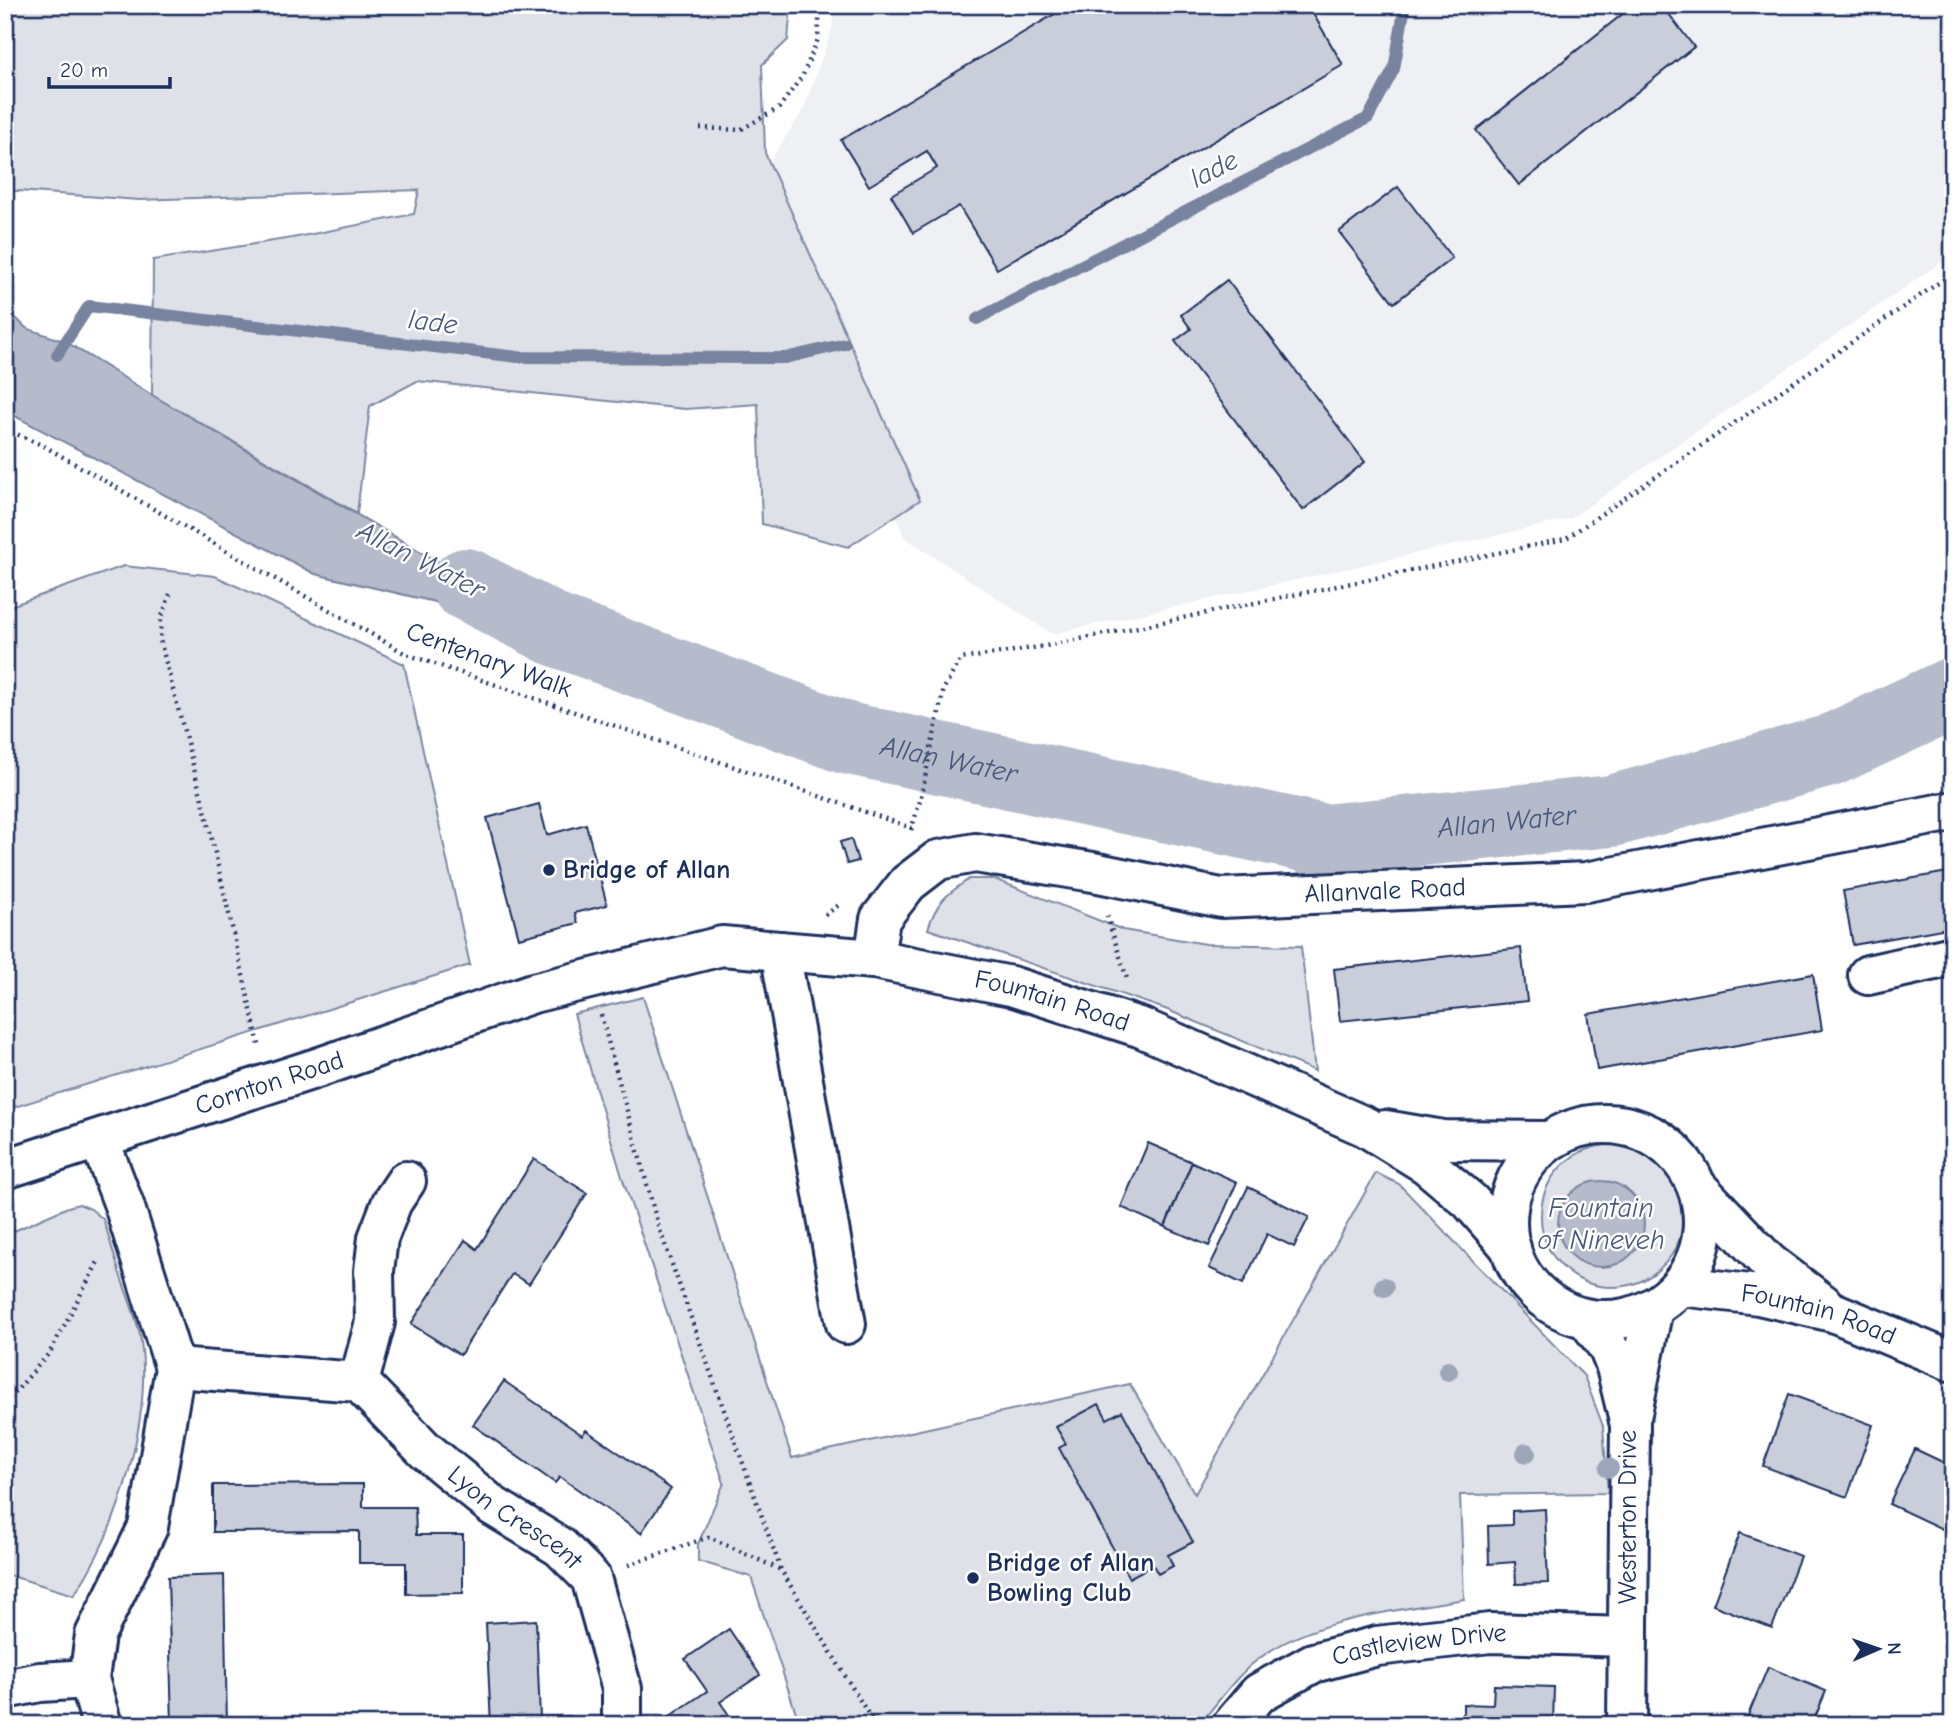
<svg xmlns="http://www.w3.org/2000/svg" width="1958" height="1730" viewBox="0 0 1958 1730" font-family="'Comic Neue',sans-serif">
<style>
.built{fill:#eff0f4}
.green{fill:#dee1e7;stroke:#7c88a2;stroke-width:2}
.water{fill:#b5bbca;stroke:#77839f;stroke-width:2}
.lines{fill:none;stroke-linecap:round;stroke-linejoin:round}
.stream{stroke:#77839f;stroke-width:12}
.river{stroke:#b5bbca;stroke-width:72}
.building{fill:#caceda;stroke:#1b2f5e;stroke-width:2}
.minor-casing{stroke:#1b2f5e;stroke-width:44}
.major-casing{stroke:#1b2f5e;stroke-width:44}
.path{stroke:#1b2f5e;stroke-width:4.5;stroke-dasharray:2 5;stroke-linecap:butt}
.minor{stroke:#fff;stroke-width:38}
.major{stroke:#fff;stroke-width:38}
.tree{fill:#9da5b9}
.poi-dot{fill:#1b2f5e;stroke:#fff;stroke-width:2.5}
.labels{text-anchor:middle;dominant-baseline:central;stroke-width:5;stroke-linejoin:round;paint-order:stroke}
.street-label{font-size:26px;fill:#1b2f5e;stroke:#fff}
.poi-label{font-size:26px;font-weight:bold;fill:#1b2f5e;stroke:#fff;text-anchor:start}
.water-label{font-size:28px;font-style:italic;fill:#49597e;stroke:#fff}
</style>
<rect width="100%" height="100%" fill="#fff"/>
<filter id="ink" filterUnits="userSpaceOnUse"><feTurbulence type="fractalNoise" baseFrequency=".0143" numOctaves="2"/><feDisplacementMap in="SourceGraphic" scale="14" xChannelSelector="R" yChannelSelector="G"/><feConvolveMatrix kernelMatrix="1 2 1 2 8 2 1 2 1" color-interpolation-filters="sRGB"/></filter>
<g filter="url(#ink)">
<path class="built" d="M834,5H1953V254L1570,519L1052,634L904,537L770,161L803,110L832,30Z"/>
<g class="green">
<path d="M5,5H791L788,40L762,65L765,153L920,500L848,547L762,524L758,404L685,409L417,381L370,406L357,513L152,395L153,260L292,238L414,214L419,190L139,200L5,190Z"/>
<path d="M124,566L215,576L404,664L470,965L5,1110V608Z"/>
<path d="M969,879H994L1123,930L1206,944L1301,946L1315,1071L1165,1009L928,929C936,902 947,894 969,879Z"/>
<path d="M643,997L792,1458L1130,1384L1195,1494L1376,1173L1399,1184L1584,1376L1603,1426L1608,1493L1460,1495L1464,1599C1400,1610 1307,1619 1256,1661C1235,1677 1216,1705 1199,1725H800L751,1577L698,1561V1544L724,1483L622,1177L574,1014Z"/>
<circle cx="1612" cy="1216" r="71"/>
<path d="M79,1204L91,1209L103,1219C110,1239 115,1260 122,1280C129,1300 138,1321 141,1341C152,1420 118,1531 74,1595L5,1574V1235L68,1207Z"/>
</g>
<g class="water">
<path d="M5,307L26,328L66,342L152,395L555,630L315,574L5,411Z"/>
<circle cx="1601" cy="1224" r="43"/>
</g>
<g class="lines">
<g class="stream">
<path d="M977,319L1368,118L1394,69L1405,5"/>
<path d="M57,355L89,306L518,357L785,358L845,344"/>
</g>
<path class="river" id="s1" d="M466,584L555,630L846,738L1324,840L1612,811L1829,751L1953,693"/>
</g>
<g class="building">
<path d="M1070,5H1308L1343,65L997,269L959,206L913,233L891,195L937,168L927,151L869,186L841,140Z"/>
<path d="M1634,5H1662L1694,47L1519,185L1476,130Z"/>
<path d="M1398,187L1452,258L1394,303L1339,232Z"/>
<path d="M1227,280L1365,462L1303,510L1175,341L1191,329L1181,315Z"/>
<path d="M539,804L547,835L586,824L607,905L575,913L578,923L519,938L487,818Z"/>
<path d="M851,839L858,861L847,864L840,842Z"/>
<path d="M1953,871V927L1853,945L1843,891Z"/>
<path d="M1521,948L1527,1001L1340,1021L1334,969Z"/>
<path d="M1813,974L1822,1030L1597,1070L1588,1014Z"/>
<path d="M1148,1143L1192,1162L1165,1227L1121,1207Z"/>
<path d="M534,1159L587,1193L529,1284L512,1274L460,1355L411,1324L465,1240L477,1249Z"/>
<path d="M1192,1162L1237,1182L1209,1246L1165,1227Z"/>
<path d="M1248,1187L1309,1217L1294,1247L1267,1234L1243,1284L1209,1268Z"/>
<path d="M504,1381L582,1435L586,1430L671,1489L641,1533L560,1477L555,1483L473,1425Z"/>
<path d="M1789,1394L1873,1425L1847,1497L1763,1466Z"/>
<path d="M1099,1404L1107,1419L1122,1411L1193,1542L1168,1555L1173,1566L1158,1574L1153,1565L1129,1578L1059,1448L1066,1444L1056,1427Z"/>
<path d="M1915,1449L1953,1467V1534L1889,1504Z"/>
<path d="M363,1484V1507H415L416,1535H463V1593L406,1594V1563H359V1531L213,1532V1485Z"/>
<path d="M1545,1509L1548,1583L1516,1584L1515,1562L1489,1564L1488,1526L1512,1525V1511Z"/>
<path d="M1740,1533L1800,1556L1772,1628L1713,1605Z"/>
<path d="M224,1575L227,1725H172L168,1577Z"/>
<path d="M536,1620L540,1718L569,1716L570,1725H491L486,1623Z"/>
<path d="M729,1629L760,1675L720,1702L736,1725H671L667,1718L707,1691L685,1659Z"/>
<path d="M1768,1667L1826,1691L1812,1725H1744Z"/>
<path d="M1494,1685L1554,1687L1553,1725H1463V1704L1493,1705Z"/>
</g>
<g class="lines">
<g class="minor-casing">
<g id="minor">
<path d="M780,951L846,1324"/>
<path id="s2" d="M874,959L880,919L908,883L938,860L975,853L1093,872L1221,898L1586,882L1953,811"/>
<path d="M1868,975L1953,956"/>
<path d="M99,1139L124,1205L175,1368L148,1527L95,1635L89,1679L102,1725"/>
<path d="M1587,1319L1608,1347L1616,1367L1630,1425L1627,1725"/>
<path id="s3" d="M175,1368L359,1382L425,1450L493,1506L560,1547L591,1578L622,1689V1725"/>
<path d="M359,1382L375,1322L374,1271L378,1238L392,1202L406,1181"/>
<path d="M1632,1413L1653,1308"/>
<path d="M5,1689L40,1682L89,1679"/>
<path id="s4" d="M1232,1725L1259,1693L1313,1663L1377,1646L1490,1633L1628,1637"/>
</g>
</g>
<g class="major-casing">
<g id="major">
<circle cx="1605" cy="1222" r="98"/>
<path d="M1385,1130L1443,1140L1548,1141"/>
<path id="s5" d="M5,1169L320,1067L533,993L722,946L874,959L1011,986L1142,1028L1366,1127L1426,1164L1470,1201L1511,1248"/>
<path d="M1699,1189L1769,1263L1823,1304"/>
<path id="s6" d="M1680,1286L1759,1295L1833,1312L1953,1362"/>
</g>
</g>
<g class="path">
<path d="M700,128L740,130L779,108L803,75L818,39L820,5"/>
<path d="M5,429L44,446L406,654L912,828"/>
<path d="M170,594L161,619L160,640L207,818L259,1045"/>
<path d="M911,830L920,801L944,688L961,659L1046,646L1565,539L1953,273"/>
<path d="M825,915L839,905"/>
<path d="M1107,916L1128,982"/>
<path d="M601,1015L658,1225L781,1570L875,1725"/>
<path d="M5,1404L50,1352L99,1260"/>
<path d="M628,1565L709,1537L781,1570"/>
</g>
<use href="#minor" class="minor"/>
<use href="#major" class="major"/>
</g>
<g class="tree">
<circle cx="1384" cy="1287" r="10"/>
<circle cx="1448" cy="1371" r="10"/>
<circle cx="1526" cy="1453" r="10"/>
<circle cx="1609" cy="1468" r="10"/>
</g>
</g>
<g class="poi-dot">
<circle cx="549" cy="870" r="7"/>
<circle cx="973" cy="1578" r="7"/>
</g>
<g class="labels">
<g class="street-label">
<text transform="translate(489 660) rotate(20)">Centenary Walk</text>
<text stroke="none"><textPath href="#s2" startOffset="576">Allanvale Road</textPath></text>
<text stroke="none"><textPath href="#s5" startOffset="1087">Fountain Road</textPath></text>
<text stroke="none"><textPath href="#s5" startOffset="278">Cornton Road</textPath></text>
<text stroke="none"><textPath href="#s6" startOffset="142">Fountain Road</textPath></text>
<text transform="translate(1628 1517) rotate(-90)">Westerton Drive</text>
<text stroke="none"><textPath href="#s3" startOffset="392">Lyon Crescent</textPath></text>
<text stroke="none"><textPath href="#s4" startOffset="212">Castleview Drive</textPath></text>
</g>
<g class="poi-label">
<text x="563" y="870">Bridge of Allan</text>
<text x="987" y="1563">Bridge of Allan<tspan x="987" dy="30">Bowling Club</tspan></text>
</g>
<g class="water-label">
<text transform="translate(1214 169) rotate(-27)">lade</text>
<text transform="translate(433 322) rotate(7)">lade</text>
<text transform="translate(421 560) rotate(27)">Allan Water</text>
<text stroke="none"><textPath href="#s1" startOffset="516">Allan Water</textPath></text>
<text stroke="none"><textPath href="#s1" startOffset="1083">Allan Water</textPath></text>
<text x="1601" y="1208">Fountain<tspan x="1601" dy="32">of Nineveh</tspan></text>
</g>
</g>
<rect width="1958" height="1730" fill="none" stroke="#fff" stroke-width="28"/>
<rect x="14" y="14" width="1930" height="1702" fill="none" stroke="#1b2f5e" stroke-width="2.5" filter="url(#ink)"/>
<g transform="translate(1878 1649) rotate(88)" stroke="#ffffff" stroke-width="5" paint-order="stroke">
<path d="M0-5L12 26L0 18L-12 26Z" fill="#1b2f5e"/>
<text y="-10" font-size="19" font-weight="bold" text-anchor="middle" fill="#1b2f5e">N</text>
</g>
<path d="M49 77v10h121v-10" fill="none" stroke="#1b2f5e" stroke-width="3.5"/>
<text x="60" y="77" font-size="21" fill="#1b2f5e" stroke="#ffffff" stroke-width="5" paint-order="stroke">20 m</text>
</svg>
